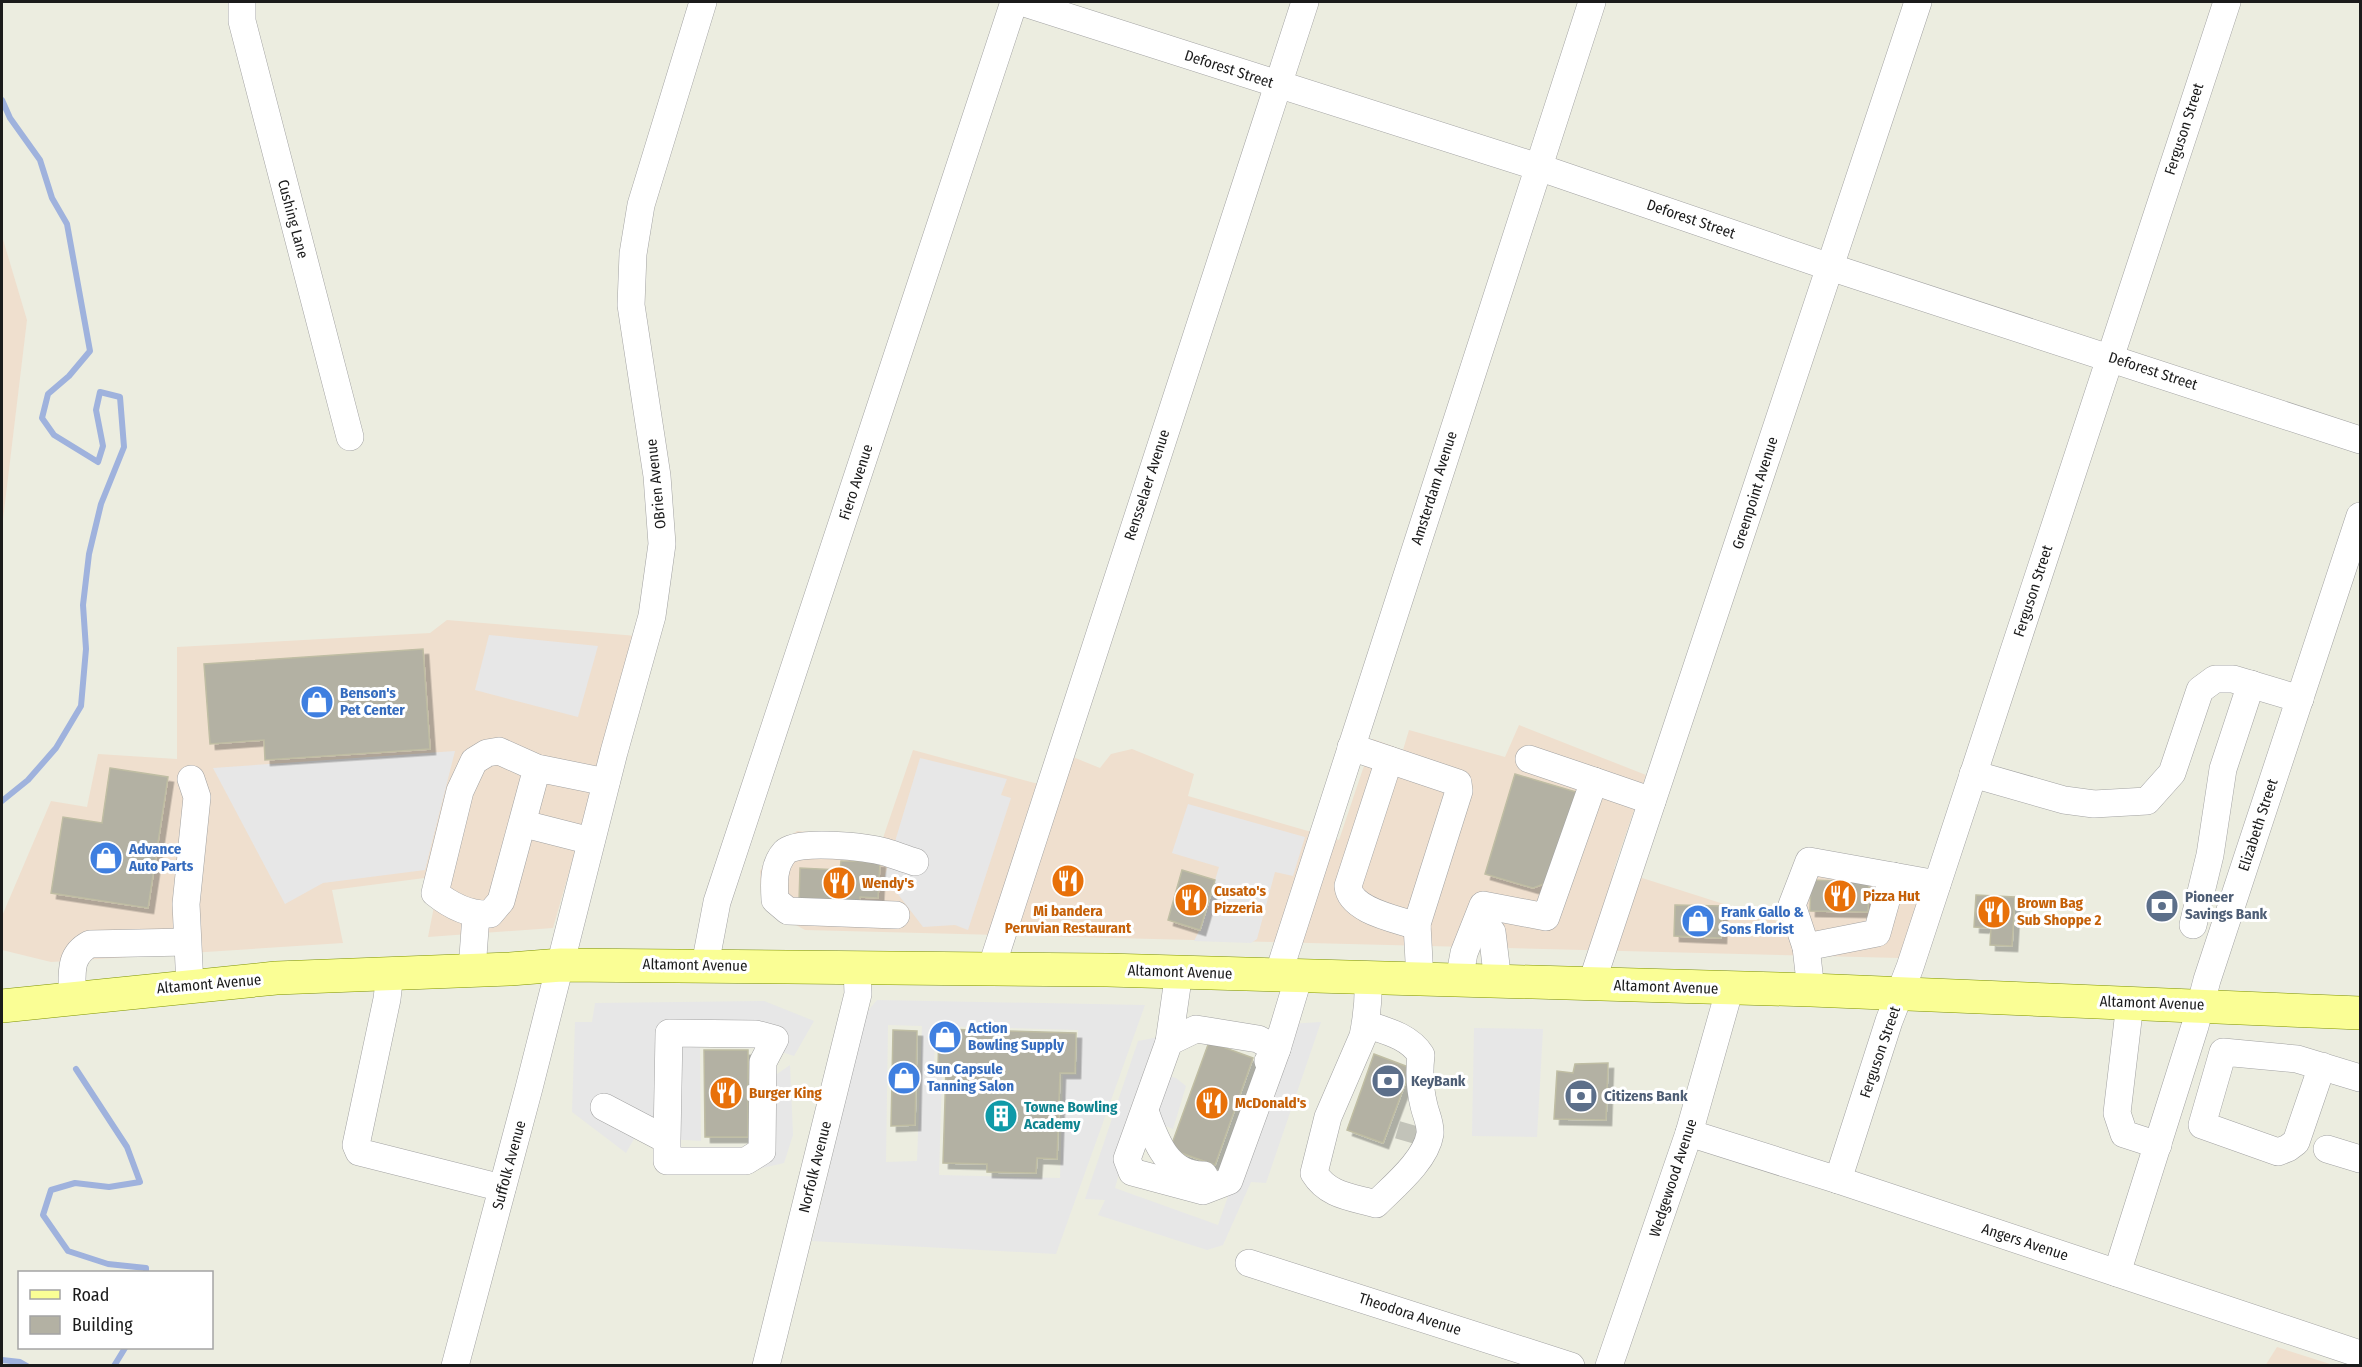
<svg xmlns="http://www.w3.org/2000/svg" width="2362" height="1367" viewBox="0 0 2362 1367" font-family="'Fira Sans Condensed',sans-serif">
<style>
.commercial{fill:#efdfce}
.parking{fill:#e7e7e7;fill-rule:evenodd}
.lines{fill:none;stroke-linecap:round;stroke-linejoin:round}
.stream{stroke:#9fb2dd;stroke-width:6}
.building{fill:#b3b1a3;stroke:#bfbda3;stroke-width:1.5;filter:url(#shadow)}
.minor-tunnel{stroke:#c2c3b9;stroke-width:27;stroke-dasharray:27 14;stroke-linecap:butt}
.minor-casing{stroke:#a2a2a2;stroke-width:28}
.major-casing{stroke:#7e9300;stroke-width:34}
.minor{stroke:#fff;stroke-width:27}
.major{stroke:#fafe95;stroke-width:33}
.labels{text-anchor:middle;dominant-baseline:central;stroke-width:6;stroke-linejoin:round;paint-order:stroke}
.street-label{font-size:15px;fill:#1b1b1b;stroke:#fff}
.shop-label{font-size:15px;font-weight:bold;fill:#366cbe;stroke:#fff;text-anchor:start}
.food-label{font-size:15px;font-weight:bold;fill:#c56008;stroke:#fff;text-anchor:start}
.service-label{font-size:15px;font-weight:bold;fill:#4e5e75;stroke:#fff;text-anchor:start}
.culture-label{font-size:15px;font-weight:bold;fill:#0d838f;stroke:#fff;text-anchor:start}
</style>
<defs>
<filter id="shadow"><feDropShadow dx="5.5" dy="5.5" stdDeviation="0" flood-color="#0004"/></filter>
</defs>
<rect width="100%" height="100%" fill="#ecede0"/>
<g class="commercial">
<path d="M2,236L27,320L2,528Z"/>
<path d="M447,620L637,636L553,928L428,937L440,876L332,890L343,943L51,962L2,950V916L51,801L87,807L98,754L177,759V647L430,633Z"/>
<path d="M1519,725L1646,775L1614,869L1777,921L1802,871L1929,872L1900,958L805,930L767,909L761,893L760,871L775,847L797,831L883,838L913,750L1057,789L1068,755L1100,768L1111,754L1132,749L1194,774L1188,796L1339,840L1373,739L1403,750L1409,730L1505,757Z"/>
<path d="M2277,1347L2333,1365L2265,1366Z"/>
</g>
<g class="parking">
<path d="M489,635L598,646L578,717L475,690Z"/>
<path d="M455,751L425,870L323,883L285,904L213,768Z"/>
<path d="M920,758L1007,779L1001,795L1011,798L968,930L955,925L923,927L894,889L882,885Z"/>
<path d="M1188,804L1305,837L1293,876L1275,872L1257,939L1251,943L1194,941L1200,929L1219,867L1172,853Z"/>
<path d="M877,1000L1145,1005L1056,1254L812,1241L866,1013ZM888,1025L922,1026L917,1161L886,1162ZM935,1026L1078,1030L1077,1075H1063L1060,1178L939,1175L942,1076L934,1075Z"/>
<path d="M764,1001L814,1021L794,1056L745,1040L700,1043L701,1141L635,1137L626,1153L572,1112L575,1022H592L595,1003Z"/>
<path d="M1321,1022L1266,1183L1251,1182L1223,1245L1207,1250L1098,1215L1105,1200L1085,1199L1138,1041L1159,1037L1150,1071L1176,1078L1186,1086L1173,1129L1136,1114L1115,1188L1218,1225L1288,1024Z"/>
<path d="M1474,1028L1543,1029L1537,1137L1472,1136Z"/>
<path d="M790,1065L793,1135L784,1163L757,1169V1088Z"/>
</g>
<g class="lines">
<g class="stream">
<path d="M2,100L10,118L40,160L52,198L67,224L90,351L69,376L48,394L42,418L54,435L98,462L103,446L96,410L100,392L120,397L124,447L101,504L89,554L83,605L86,649L81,706L56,748L28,780L2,801"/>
<path d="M76,1069L127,1147L140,1182L109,1187L75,1183L51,1190L43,1215L68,1251L108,1264L146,1268V1272"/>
<path d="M2,1360L20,1362L27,1366"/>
<path d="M114,1366L125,1348"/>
</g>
</g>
<g class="building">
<path d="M423,649L430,749L265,760L264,740L210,744L204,664Z"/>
<path d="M110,768L168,777L148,908L51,893L63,817L102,823Z"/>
<path d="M1515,774L1576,792L1549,882L1533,888L1485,874Z"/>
<path d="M841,861L880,862L878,898L860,897L859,905L799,902L800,868L840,870Z"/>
<path d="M1182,870L1215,880L1200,930L1168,920Z"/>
<path d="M1811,880L1869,882L1868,912L1810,911Z"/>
<path d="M1976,895L2015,897L2012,946L1990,945L1991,928L1974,927Z"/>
<path d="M1675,905L1722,906L1721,938L1674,936Z"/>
<path d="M939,1029L1076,1033L1075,1073H1060L1057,1159L1037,1158L1036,1173L987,1172V1164L943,1163L946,1068H938Z"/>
<path d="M893,1030L917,1031L915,1125L891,1126Z"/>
<path d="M1209,1042L1253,1058L1215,1165L1170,1149Z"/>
<path d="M704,1050H748V1137H705Z"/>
<path d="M1374,1054L1411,1068L1383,1143L1347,1130Z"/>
<path d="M1608,1063L1606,1120L1554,1119L1557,1071L1573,1073L1575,1064Z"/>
</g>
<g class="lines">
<path class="minor-tunnel" d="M1408,1142L1413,1125"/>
<g class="minor-casing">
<g id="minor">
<path d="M242,2V21L350,437"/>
<path d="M1021,2L1538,167L1830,267L2360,440"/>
<path d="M1351,747L1458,783L1459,791L1417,924L1420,980"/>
<path d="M1389,760L1348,886C1350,911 1397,919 1417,926"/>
<path d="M537,768L499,751L487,753L474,761L460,791L435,893C451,906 469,915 490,914L501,901L537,768L606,782"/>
<path d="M1973,774L2064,800L2094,804L2147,801L2172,773L2200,690L2215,679H2233L2300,699"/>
<path d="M1594,781L1652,801"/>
<path d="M536,827L591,841"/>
<path d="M896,915L788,911L775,900C774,883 773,865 785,852C797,839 868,847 885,852C895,855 905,859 915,862"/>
<path d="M1479,917L1492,932L1498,982"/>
<path d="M2193,925L2210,855L2223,769L2251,684"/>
<path d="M1806,947L1877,933L1893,876"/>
<path d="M705,965L717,902L1014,2"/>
<path d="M991,969L1305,2"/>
<path d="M472,970L476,915"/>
<path d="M1179,972L1169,1042L1127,1159L1132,1172L1203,1191L1229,1181L1277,1049L1299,976"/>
<path d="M390,973L387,999L356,1145L359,1152L502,1188"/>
<path d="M1278,975L1592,2"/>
<path d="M1459,980L1464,953L1483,905L1546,917L1594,781L1529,759"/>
<path d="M1591,985L1918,2"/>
<path d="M190,986L186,904L197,797L191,779"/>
<path d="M1811,990L1806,947L1792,905L1809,861L1937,884"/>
<path d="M72,998C73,976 67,956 90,944L187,942"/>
<path d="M2130,1003L2117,1113L2124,1134L2158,1145"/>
<path d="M1365,1024C1386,1031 1409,1036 1421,1055C1419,1072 1420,1090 1424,1106C1426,1115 1431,1124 1430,1134C1426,1160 1394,1186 1376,1204C1352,1197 1328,1196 1314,1173L1328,1117L1363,1036C1367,1016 1369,998 1368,978"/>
<path d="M1169,1042L1196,1029L1258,1039L1277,1049L1268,1061"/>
<path d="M2322,1066L2296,1142L2288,1148L2278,1152L2202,1125L2223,1052L2297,1059L2360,1078"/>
<path d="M604,1107L667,1140L669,1033L756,1034L775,1039L763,1062L762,1151L746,1161H667V1140"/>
<path d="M1145,1111C1155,1139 1167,1176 1204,1175"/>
<path d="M1689,1133L1838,1180L2360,1354"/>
<path d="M2327,1149L2360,1159"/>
<path d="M1838,1180L1889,1021L1910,967L2227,2"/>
<path d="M1249,1263L1571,1366"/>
<path d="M2117,1273L2195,1026L2207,980L2360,516"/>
<path d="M455,1366L529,1088L614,752L652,616L662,544L657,476L631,305L633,254L641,205L703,2"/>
<path d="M766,1366L858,994L857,967"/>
<path d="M1609,1366L1689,1133L1730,988"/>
</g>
</g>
<g class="major-casing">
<path id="major" d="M2,1006L276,978L510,969L561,965L1107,970L1811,990L2360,1013"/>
</g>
<use href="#minor" class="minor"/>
<use href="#major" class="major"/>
</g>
<defs>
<g id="shop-disc" transform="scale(1.725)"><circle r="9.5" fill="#3f7fe0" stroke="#fff"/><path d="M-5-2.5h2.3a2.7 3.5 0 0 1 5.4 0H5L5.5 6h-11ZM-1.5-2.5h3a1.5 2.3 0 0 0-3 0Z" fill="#fff"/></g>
<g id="restaurant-disc" transform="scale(1.725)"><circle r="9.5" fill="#e8710a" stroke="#fff"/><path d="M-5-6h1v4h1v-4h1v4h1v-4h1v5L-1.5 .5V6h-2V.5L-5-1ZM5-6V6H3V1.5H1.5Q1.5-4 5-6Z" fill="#fff"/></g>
<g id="bank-disc" transform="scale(1.725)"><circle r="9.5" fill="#5c6f8a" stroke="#fff"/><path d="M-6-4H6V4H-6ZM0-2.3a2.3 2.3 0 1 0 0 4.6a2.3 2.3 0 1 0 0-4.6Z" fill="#fff"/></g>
<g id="building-disc" transform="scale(1.725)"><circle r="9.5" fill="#0f9aa8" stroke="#fff"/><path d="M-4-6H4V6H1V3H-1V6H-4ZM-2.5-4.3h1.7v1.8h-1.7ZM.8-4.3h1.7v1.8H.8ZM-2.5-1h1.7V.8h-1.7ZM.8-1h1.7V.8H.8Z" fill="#fff"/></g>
</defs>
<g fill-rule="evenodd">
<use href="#shop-disc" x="317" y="702"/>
<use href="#shop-disc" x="106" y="858"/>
<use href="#restaurant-disc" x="1068" y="881"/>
<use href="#restaurant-disc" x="839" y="883"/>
<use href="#restaurant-disc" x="1840" y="896"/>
<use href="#restaurant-disc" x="1191" y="900"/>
<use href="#bank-disc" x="2162" y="906"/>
<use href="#restaurant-disc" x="1994" y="912"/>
<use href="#shop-disc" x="1698" y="921"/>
<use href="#shop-disc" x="945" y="1037"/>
<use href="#shop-disc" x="904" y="1078"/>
<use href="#bank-disc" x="1388" y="1081"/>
<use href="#restaurant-disc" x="726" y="1093"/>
<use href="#bank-disc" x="1581" y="1096"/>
<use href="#restaurant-disc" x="1212" y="1103"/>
<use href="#building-disc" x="1001" y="1116"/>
</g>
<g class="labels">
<g class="street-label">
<text transform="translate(1229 69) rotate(18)">Deforest Street</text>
<text transform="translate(2184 129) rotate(-72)">Ferguson Street</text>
<text transform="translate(293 219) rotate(75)">Cushing Lane</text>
<text transform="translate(1691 219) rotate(19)">Deforest Street</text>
<text transform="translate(2153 371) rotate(18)">Deforest Street</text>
<text transform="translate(856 482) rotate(-72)">Fiero Avenue</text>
<text transform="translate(656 484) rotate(-96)">OBrien Avenue</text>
<text transform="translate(1147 485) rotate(-72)">Rensselaer Avenue</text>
<text transform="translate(1434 488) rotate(-72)">Amsterdam Avenue</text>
<text transform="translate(1755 493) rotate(-72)">Greenpoint Avenue</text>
<text transform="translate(2033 591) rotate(-72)">Ferguson Street</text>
<text transform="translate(2258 825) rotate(-72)">Elizabeth Street</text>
<text transform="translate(695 965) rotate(1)">Altamont Avenue</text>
<text transform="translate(1180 972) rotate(2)">Altamont Avenue</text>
<text transform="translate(209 984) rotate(-5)">Altamont Avenue</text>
<text transform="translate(1666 987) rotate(2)">Altamont Avenue</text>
<text transform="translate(2152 1003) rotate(2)">Altamont Avenue</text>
<text transform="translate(1880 1052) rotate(-71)">Ferguson Street</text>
<text transform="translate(509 1165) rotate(-75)">Suffolk Avenue</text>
<text transform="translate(815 1167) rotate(-76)">Norfolk Avenue</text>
<text transform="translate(1673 1178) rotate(-72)">Wedgewood Avenue</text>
<text transform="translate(2025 1242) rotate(18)">Angers Avenue</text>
<text transform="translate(1410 1314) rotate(18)">Theodora Avenue</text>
</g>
<g class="shop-label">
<text x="340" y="693">Benson's<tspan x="340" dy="17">Pet Center</tspan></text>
<text x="129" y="849">Advance<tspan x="129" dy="17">Auto Parts</tspan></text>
<text x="1721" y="912">Frank Gallo &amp;<tspan x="1721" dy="17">Sons Florist</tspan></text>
<text x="968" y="1028">Action<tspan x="968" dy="17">Bowling Supply</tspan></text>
<text x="927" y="1069">Sun Capsule<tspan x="927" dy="17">Tanning Salon</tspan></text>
</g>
<g class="food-label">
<text x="862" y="883">Wendy's</text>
<text x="1214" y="891">Cusato's<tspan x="1214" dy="17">Pizzeria</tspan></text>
<text x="1863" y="896">Pizza Hut</text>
<text x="2017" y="903">Brown Bag<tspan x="2017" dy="17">Sub Shoppe 2</tspan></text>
<text x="1068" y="911" text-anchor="middle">Mi bandera<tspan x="1068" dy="17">Peruvian Restaurant</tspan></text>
<text x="749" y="1093">Burger King</text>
<text x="1235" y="1103">McDonald's</text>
</g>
<g class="service-label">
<text x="2185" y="897">Pioneer<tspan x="2185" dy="17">Savings Bank</tspan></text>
<text x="1411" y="1081">KeyBank</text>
<text x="1604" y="1096">Citizens Bank</text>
</g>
<g class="culture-label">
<text x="1024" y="1107">Towne Bowling<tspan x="1024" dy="17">Academy</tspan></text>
</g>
</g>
<rect width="2362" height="1367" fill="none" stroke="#1b1b1b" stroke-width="6"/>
<rect x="18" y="1271" width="195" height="78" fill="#ffffff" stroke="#a4a4a4" stroke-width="1.5"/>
<rect x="30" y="1290" width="30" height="9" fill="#fafe95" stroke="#a4a4a4" stroke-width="1.5"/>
<text x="72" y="1301" font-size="18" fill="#1b1b1b">Road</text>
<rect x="30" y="1316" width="30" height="18" fill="#b3b1a3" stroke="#a4a4a4" stroke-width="1.5"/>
<text x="72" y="1331" font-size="18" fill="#1b1b1b">Building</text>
</svg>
